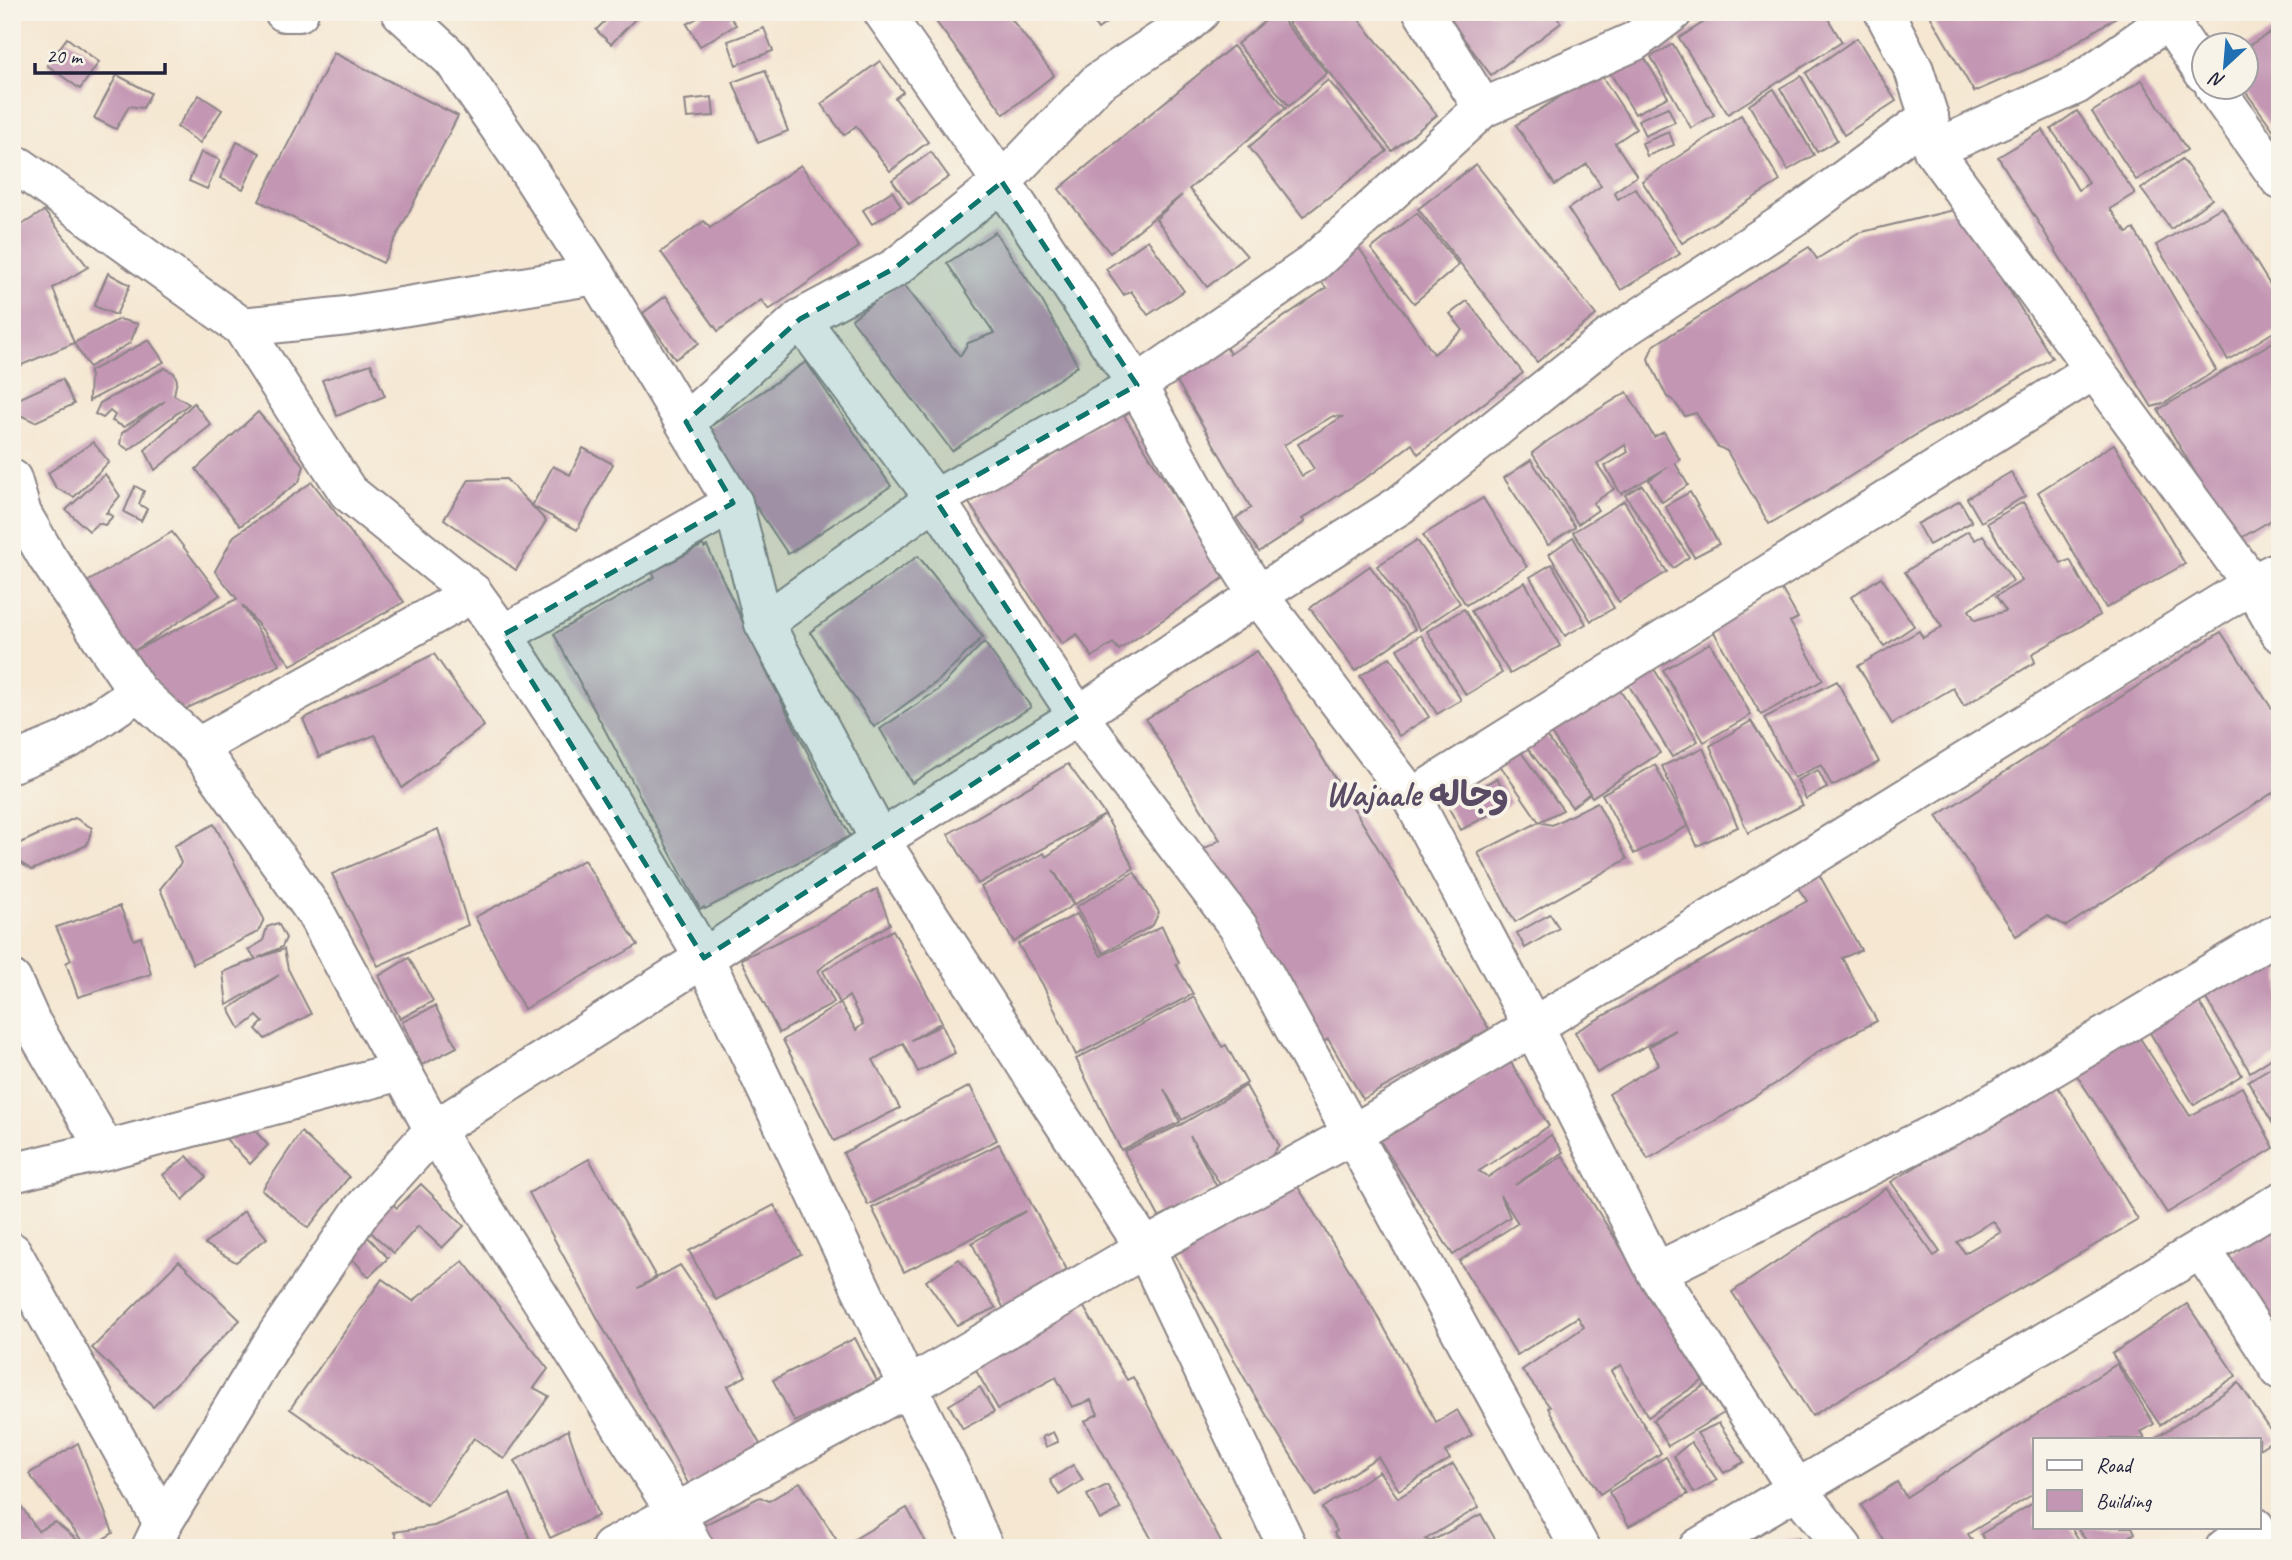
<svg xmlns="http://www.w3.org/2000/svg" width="2292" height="1560" viewBox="0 0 2292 1560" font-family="Caveat,'Playpen Sans Arabic',sans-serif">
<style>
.building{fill:#c396b3;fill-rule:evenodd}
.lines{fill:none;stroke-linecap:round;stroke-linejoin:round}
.minor-casing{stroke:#8c8486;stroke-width:42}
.tertiary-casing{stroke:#8c8486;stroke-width:42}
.minor{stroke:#fff;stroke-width:38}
.tertiary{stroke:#fff;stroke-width:38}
.marked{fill:#0f766e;fill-opacity:0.2;stroke:#0f766e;stroke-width:5;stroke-dasharray:14 9;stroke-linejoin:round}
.labels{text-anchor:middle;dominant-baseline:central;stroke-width:7;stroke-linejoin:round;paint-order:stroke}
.district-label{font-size:35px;font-weight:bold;fill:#5a4b65;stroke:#f7f3e8}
</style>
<rect width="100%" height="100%" fill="#f7f3e8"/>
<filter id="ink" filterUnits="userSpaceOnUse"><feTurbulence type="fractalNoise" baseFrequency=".0143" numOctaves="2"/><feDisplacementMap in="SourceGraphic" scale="14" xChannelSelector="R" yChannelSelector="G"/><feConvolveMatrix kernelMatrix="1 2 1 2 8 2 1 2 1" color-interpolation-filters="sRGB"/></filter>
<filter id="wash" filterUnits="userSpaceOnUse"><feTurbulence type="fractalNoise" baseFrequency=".00686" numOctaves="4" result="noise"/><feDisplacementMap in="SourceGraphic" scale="28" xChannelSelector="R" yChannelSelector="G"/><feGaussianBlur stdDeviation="1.57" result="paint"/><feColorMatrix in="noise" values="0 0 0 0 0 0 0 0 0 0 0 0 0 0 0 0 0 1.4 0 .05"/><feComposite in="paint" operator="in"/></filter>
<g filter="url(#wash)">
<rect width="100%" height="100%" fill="#f5e7d2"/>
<g id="blocks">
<g class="building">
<path d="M614,12H637L640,14L611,44L596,30Z"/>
<path d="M708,12H736L730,17L736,25L700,46L687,24Z"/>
<path d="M929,12H1006L1054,75L1004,114Z"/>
<path d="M1086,12H1121L1098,29Z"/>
<path d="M1276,12L1327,73L1289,106L1237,44Z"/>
<path d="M1280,12H1353L1437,115L1392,151Z"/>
<path d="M1458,12H1553L1561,23L1491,75L1449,19Z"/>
<path d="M1720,12H1824L1842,42L1728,114L1679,38Z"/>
<path d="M1928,12H2124L2050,59L1974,92Z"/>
<path d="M2280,27V62L2276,64L2280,69V139L2243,88H2246V47Z"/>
<path d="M764,28L773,51L736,65L728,41Z"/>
<path d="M67,38L99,62L80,89L47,65Z"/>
<path d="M1857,38L1896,101L1844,135L1806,73Z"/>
<path d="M1673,44L1714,115L1691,128L1651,57Z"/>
<path d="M1233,46L1286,108L1189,189L1247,256L1207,287L1156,219L1182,195L1110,253L1059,189Z"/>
<path d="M1641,52L1668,97L1635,114L1609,71Z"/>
<path d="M334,53L458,116L383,263L259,201Z"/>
<path d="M880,61L903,92L895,98L928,142L890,171L856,126L844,135L821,104Z"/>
<path d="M765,70L788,131L758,143L733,82Z"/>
<path d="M1599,72L1636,129L1615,143L1637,176L1614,192L1618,199L1635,188L1680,254L1621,290L1568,209L1601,186L1587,164L1555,185L1516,125Z"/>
<path d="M117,75L151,93L143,108L129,106L116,129L94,118Z"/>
<path d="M1801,76L1837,140L1817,152L1780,88Z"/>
<path d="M1328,80L1387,151L1303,217L1249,147Z"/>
<path d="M2142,80L2187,150L2136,180L2092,112Z"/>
<path d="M1774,89L1814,155L1788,170L1749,105Z"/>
<path d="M199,95L222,110L200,143L177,127Z"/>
<path d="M712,97L714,116L687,118L685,100Z"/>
<path d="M1668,107L1675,122L1645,136L1638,120Z"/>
<path d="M2077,111L2135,193L2110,209L2127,233L2134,229L2216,370L2165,403L2152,407L1998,157L2043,130L2078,190L2089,183L2051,129Z"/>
<path d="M1741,115L1780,181L1682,243L1642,181Z"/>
<path d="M1669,132L1674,145L1647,156L1642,143Z"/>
<path d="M237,142L260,153L243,189L220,178Z"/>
<path d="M201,152L220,160L207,189L189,181Z"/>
<path d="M931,152L949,177L909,204L892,180Z"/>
<path d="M2182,159L2212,199L2171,229L2141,189Z"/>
<path d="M1476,164L1596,315L1537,362L1418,209Z"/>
<path d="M801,165L859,247L769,310L761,300L718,331L661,252L704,221L710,228Z"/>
<path d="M892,191L901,206L872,224L863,210Z"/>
<path d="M2222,207L2280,301V328L2228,360L2156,245Z"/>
<path d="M1958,209L2052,358L1973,406L1927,428L1825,492L1769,524L1727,451L1717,446L1696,413L1685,416L1673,400L1667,397L1648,359L1653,346L1809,247L1817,259L1858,233Z"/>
<path d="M44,211L88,267L53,288L74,343L119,319L138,324L130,343L89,367L74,343L12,369V231Z"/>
<path d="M1417,213L1459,265L1414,303L1371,249Z"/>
<path d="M995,232L1042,301L1078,366L952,451L852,319L901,281L960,356L968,343L994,333L947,263Z"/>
<path d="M1148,240L1184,291L1148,315L1131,291L1124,295L1106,269Z"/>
<path d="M1359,248L1434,354L1463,330L1450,314L1467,301L1523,373L1418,454L1412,444L1376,471L1302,519L1305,522L1259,552L1236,518L1251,508L1171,371L1223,341L1230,354L1326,288L1318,277ZM1333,416L1342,417L1298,444L1314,469L1302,476L1284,445Z"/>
<path d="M108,273L130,285L116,315L94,306Z"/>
<path d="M666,296L699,343L675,359L643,313Z"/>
<path d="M2280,338V515L2236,541L2158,410Z"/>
<path d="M149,340L164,362L89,401L90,371Z"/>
<path d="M806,362L891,486L788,554L705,430Z"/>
<path d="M371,364L385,396L337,416L322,380Z"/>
<path d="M165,368L174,373L177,380L174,395L189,404L129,450L120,444L122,433L165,401L124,427L112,421L115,415L110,411L103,418L95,414L100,403Z"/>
<path d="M62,379L74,404L35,422L20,415L18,399Z"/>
<path d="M1627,392L1654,437L1664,432L1680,460L1675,463L1688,485L1662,502L1649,480L1668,467L1621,494L1605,466L1628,452L1625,445L1597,464L1614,489L1593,503L1598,510L1578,524L1532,453L1549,440Z"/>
<path d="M194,403L211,425L155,470L145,450Z"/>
<path d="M1120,409L1225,577L1119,650L1113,643L1092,657L1077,634L1062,644L969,503Z"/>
<path d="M258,412L304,466L299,482L240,526L196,469Z"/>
<path d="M93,442L109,462L74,497L56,488L48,473Z"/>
<path d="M2114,444L2185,564L2106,608L2038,492Z"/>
<path d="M583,448L613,464L577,530L532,506L546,521L516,570L444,519L469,480L506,479L532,506L553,466L570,475Z"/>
<path d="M1531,460L1575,527L1548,545L1504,478Z"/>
<path d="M2011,472L2025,496L1981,522L1967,498Z"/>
<path d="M105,474L120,496L106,513L113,516L105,525L98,523L89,531L66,510Z"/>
<path d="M312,482L404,602L291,665L242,605L280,665L179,712L131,652L82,585L172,532L220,595L134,651L237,599L215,571L234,536Z"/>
<path d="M1642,485L1689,557L1673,568L1625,495Z"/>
<path d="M135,486L144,491L139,504L147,509L141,521L124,512Z"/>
<path d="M1690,492L1719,544L1694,557L1665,506Z"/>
<path d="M1483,498L1527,567L1466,605L1423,535Z"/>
<path d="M1624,501L1667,572L1619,602L1573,532Z"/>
<path d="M1960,501L1972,522L1929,545L1917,524Z"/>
<path d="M2023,502L2061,563L2070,560L2100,615L2032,654L2035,662L1964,706L1953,688L1892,724L1858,666L1919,631L1923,638L1942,627L1905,572L1968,531L1975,540L1983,535L2013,581L1969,610L1975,620L2006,611L1996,596L2022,581L1987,523Z"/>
<path d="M1573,537L1614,608L1591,621L1549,554Z"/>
<path d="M1417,540L1460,603L1420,630L1377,566Z"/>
<path d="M703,545L704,548L707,546L766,671L850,836L705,909L704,907L700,909L554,634L655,577L652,572Z"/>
<path d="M918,556L983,637L938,681L874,727L810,632Z"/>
<path d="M1552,564L1586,624L1565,636L1530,577Z"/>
<path d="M1370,566L1415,629L1355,671L1310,608Z"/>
<path d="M1881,577L1914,626L1884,646L1851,597Z"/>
<path d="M1525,582L1560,646L1510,674L1471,611Z"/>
<path d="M1781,588L1798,618L1790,622L1823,680L1761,715L1711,627Z"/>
<path d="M1464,609L1502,673L1466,695L1427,631Z"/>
<path d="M2221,632L2280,721V788L2066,926L2047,916L2016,936L1937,816Z"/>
<path d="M1421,635L1461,700L1437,714L1397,649Z"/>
<path d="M984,642L1031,707L912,783L880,729L938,690Z"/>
<path d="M1710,643L1751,715L1704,742L1663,670Z"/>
<path d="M1257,651L1489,1029L1363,1099L1328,1039L1315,1048L1204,849L1220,840L1146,719Z"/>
<path d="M434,654L484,726L402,788L375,735L319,757L303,719Z"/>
<path d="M1390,657L1429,717L1399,736L1360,676Z"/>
<path d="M1651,664L1698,741L1672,757L1625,679Z"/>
<path d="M1614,681L1660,753L1592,797L1545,724Z"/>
<path d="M1837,681L1879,762L1832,786L1821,765L1794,778L1764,718Z"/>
<path d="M1751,721L1803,805L1748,833L1710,746Z"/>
<path d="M1539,727L1590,793L1572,807L1522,741Z"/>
<path d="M1515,744L1563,810L1539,822L1493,755Z"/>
<path d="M1703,748L1738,827L1697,846L1662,766Z"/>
<path d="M1068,764L1105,815L1134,868L1075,904L1053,870L1073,905L1014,942L981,887L1044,853L1046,857L1105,815L978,884L948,834Z"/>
<path d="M1655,765L1688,826L1634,854L1602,794Z"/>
<path d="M1818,770L1827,788L1806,799L1797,780Z"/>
<path d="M1497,778L1511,803L1461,830L1447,805Z"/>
<path d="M1597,802L1627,859L1515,922L1478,853L1539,822L1552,825Z"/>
<path d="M75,818L92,828L87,845L32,870L16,860L18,844Z"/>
<path d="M214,824L264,919L258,932L193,964L160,889L181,863L174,846Z"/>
<path d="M438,829L468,925L378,966L332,874Z"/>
<path d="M584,860L638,945L524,1009L475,917Z"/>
<path d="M1816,869L1861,950L1842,958L1877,1021L1819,1051L1778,1082L1725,1115L1648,1159L1609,1094L1659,1064L1649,1047L1675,1030L1597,1073L1575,1032L1807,901L1794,882Z"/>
<path d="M1134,872L1159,912L1153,925L1103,953L1076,907Z"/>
<path d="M877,889L890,924L829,961L818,971L834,1002L779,1033L741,959L811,926Z"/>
<path d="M120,906L134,940L141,937L151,974L78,997L66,963L71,960L56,927Z"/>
<path d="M1077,914L1101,956L1162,926L1179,963L1176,964L1193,994L1076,1055L1043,985L1018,944Z"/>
<path d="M1550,914L1559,928L1525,948L1517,933Z"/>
<path d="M278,923L286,938L282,947L258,958L284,949L288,969L311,1014L265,1039L256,1029L263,1022L257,1016L240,1029L229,1009L279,975L227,1005L223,972L256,959L248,950L263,941L267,927Z"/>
<path d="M893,930L942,1022L911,1040L942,1025L955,1053L918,1072L903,1043L873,1060L900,1108L834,1141L783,1040L840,1003L856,1030L863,1024L849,996L840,1003L823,971Z"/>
<path d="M2271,955L2280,969V1053L2250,1072L2203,994Z"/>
<path d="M409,958L433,1001L400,1019L379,976Z"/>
<path d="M2195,995L2242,1075L2194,1105L2144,1023Z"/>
<path d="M1194,997L1222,1047L1226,1045L1247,1083L1182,1120L1164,1089L1180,1122L1121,1150L1076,1059Z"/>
<path d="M435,1006L457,1047L422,1065L402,1022Z"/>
<path d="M2136,1032L2190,1116L2242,1087L2274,1148L2167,1213L2072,1068Z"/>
<path d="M1510,1061L1549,1126L1479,1171L1488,1177L1551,1135L1563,1152L1515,1185L1563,1156L1640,1278L1708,1377L1648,1417L1621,1365L1611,1371L1661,1453L1600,1494L1578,1460L1548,1408L1550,1407L1522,1370L1584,1327L1578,1317L1517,1355L1459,1261L1518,1223L1500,1195L1510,1217L1453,1255L1380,1141Z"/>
<path d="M2280,1062V1136L2248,1081Z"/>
<path d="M2055,1082L2138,1220L1995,1303L1812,1416L1732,1292L1886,1188L1934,1256L1940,1252L1891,1182ZM1993,1221L2001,1232L1965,1253L1957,1242Z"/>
<path d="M970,1086L997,1140L868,1205L843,1153Z"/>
<path d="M1246,1086L1279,1145L1271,1157L1221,1186L1190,1136L1217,1187L1159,1217L1124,1151L1182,1124Z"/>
<path d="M246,1121L268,1145L250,1164L226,1139Z"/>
<path d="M301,1132L349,1177L308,1228L262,1190Z"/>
<path d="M999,1144L1067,1270L1004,1309L972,1243L1026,1211L904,1272L872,1208Z"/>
<path d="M187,1156L206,1177L183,1200L163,1175Z"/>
<path d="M589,1159L656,1277L638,1288L680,1265L715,1317L746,1376L728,1386L761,1446L689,1485L529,1193Z"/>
<path d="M1295,1182L1380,1320L1436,1422L1457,1410L1472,1435L1445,1452L1450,1459L1399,1490L1378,1457L1316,1496L1253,1393L1175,1255Z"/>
<path d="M421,1184L464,1226L442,1248L418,1226L394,1253L366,1228L389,1201L397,1208Z"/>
<path d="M774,1205L801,1254L716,1300L689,1251Z"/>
<path d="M244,1211L267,1238L236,1262L205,1244Z"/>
<path d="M2280,1224V1354L2220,1260Z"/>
<path d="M366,1235L388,1258L369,1277L347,1253Z"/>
<path d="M959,1259L996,1308L957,1325L926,1281Z"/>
<path d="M179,1261L240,1320L153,1407L92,1348Z"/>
<path d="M463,1261L548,1369L534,1388L549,1396L504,1459L474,1438L427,1505L290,1409L382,1279L413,1301Z"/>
<path d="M1079,1299L1127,1380L1133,1377L1224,1548H1151L1155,1545L1085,1421L1098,1414L1091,1400L1072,1407L1056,1377L998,1409L974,1367Z"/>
<path d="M2187,1304L2236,1376L2160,1425L2112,1354Z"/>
<path d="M855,1338L877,1381L795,1422L773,1380Z"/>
<path d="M2117,1364L2154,1424L2141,1432L2145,1439H2035V1493L1968,1534L1977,1548H1889L1861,1505L1897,1482L1906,1497Z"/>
<path d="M2239,1383L2276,1438L2259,1449V1439H2154Z"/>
<path d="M1705,1385L1724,1413L1668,1446L1653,1420Z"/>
<path d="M980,1387L994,1412L963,1429L949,1405Z"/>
<path d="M1719,1423L1744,1462L1724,1473L1697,1433Z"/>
<path d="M568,1430L598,1516L550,1538L515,1461Z"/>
<path d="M1053,1432L1058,1442L1046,1447L1042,1437Z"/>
<path d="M1691,1442L1717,1480L1694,1493L1674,1456Z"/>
<path d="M78,1443L113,1533L88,1548L29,1474Z"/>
<path d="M1666,1457L1688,1494L1629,1526L1609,1492Z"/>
<path d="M1453,1464L1479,1507L1426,1539L1430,1542L1481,1514L1500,1548H1344L1334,1533L1337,1531L1322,1508L1379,1471L1398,1498Z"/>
<path d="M1073,1465L1083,1480L1059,1495L1050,1480Z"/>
<path d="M800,1482L841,1547L907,1508L929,1548H712L700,1527L760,1497L769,1501Z"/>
<path d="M1107,1485L1121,1509L1100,1520L1087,1495Z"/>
<path d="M510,1493L534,1548H401L394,1532L434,1526Z"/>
<path d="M15,1497L38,1531L55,1522L87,1548H12V1500Z"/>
<path d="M2035,1502V1527H2071L2084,1548H1990L1981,1534Z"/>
<path d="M2077,1527H2132L2135,1533L2113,1548H2091Z"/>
<path d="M1799,1538L1806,1543L1805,1548H1765L1773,1541Z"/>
</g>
</g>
</g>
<g filter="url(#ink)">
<use href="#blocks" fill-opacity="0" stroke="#8c8486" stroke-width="2"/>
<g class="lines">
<g class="minor-casing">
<g id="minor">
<path d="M284,12H299"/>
<path d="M401,12L453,60L521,159L596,275L733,503L764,623L880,840L1145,1248L1288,1548"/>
<path d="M883,12L1002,182L1137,385L1215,526L1258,595L1412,798L1532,1025L1656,1272L1797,1489L1843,1548"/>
<path d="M1423,12L1483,108"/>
<path d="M2168,20L2204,73"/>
<path d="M2215,88L2280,180"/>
<path d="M1933,150L2076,85L2179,12"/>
<path d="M12,164L20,167L242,327L347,316L596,275"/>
<path d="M800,319L935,499L1078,716L1239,928L1580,1548"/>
<path d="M242,327L348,492L473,593L503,635L608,797L704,958L908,1387L953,1477L984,1548"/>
<path d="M686,422L800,319L895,268L1002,182L1098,82L1184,26L1200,12"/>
<path d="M12,479L22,514L47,557L138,692L198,747L315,912L434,1130L675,1511L694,1548"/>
<path d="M764,623L935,499L1137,385L1311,265L1483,108L1635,41L1673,12"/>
<path d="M503,635L733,503"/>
<path d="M198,747L473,593"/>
<path d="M12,763L67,740L138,692"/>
<path d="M1412,798L2094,370"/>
<path d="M12,980L31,1022L106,1150"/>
<path d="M12,1173L106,1150L401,1071"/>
<path d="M2201,1249L2280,1370"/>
<path d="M12,1252L163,1523"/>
<path d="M1656,1272L1976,1113L2280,932"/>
<path d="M151,1548L163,1523L277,1335L362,1210L434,1130L704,958L880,840L1078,716L1258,595L1400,505L1609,338L1798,214L1929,117"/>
<path d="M611,1548L908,1387L1145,1248L1353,1134L1659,951L2252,584L2280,570"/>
<path d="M2225,1548L2255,1527"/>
</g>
</g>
<g class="tertiary-casing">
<g id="tertiary">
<path d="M1884,12L1914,70L1929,117L1933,150L2252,584L2280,633"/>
<path d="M1698,1548L2280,1202"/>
</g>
</g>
<use href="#minor" class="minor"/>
<use href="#tertiary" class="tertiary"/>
</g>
</g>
<path class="marked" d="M1002,182L1137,385L935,499L1078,716L704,958L503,635L733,503L686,422L800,319L895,268Z"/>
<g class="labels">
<g class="district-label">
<text x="1417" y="794">Wajaale وجاله</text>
</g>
</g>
<rect width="2292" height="1560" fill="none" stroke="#f7f3e8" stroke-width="42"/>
<rect x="2033" y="1438" width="228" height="91" fill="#f7f3e8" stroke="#a29fa3" stroke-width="2"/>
<rect x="2047" y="1460" width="35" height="10" fill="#ffffff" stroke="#a29fa3" stroke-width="2"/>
<text x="2096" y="1472" font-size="21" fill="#22223b">Road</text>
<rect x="2047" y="1490" width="35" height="21" fill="#c396b3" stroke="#a29fa3" stroke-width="2"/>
<text x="2096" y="1508" font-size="21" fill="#22223b">Building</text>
<g transform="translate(2225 66) rotate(206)"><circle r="33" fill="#f7f3e8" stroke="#a29fa3" stroke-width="2"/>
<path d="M0-5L12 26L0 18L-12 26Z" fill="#1f6fb2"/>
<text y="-10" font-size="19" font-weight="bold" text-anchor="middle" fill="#22223b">N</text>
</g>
<path d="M35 63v10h130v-10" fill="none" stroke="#22223b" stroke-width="3.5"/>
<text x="46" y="63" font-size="21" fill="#22223b" stroke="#f7f3e8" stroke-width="5" paint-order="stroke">20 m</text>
</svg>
